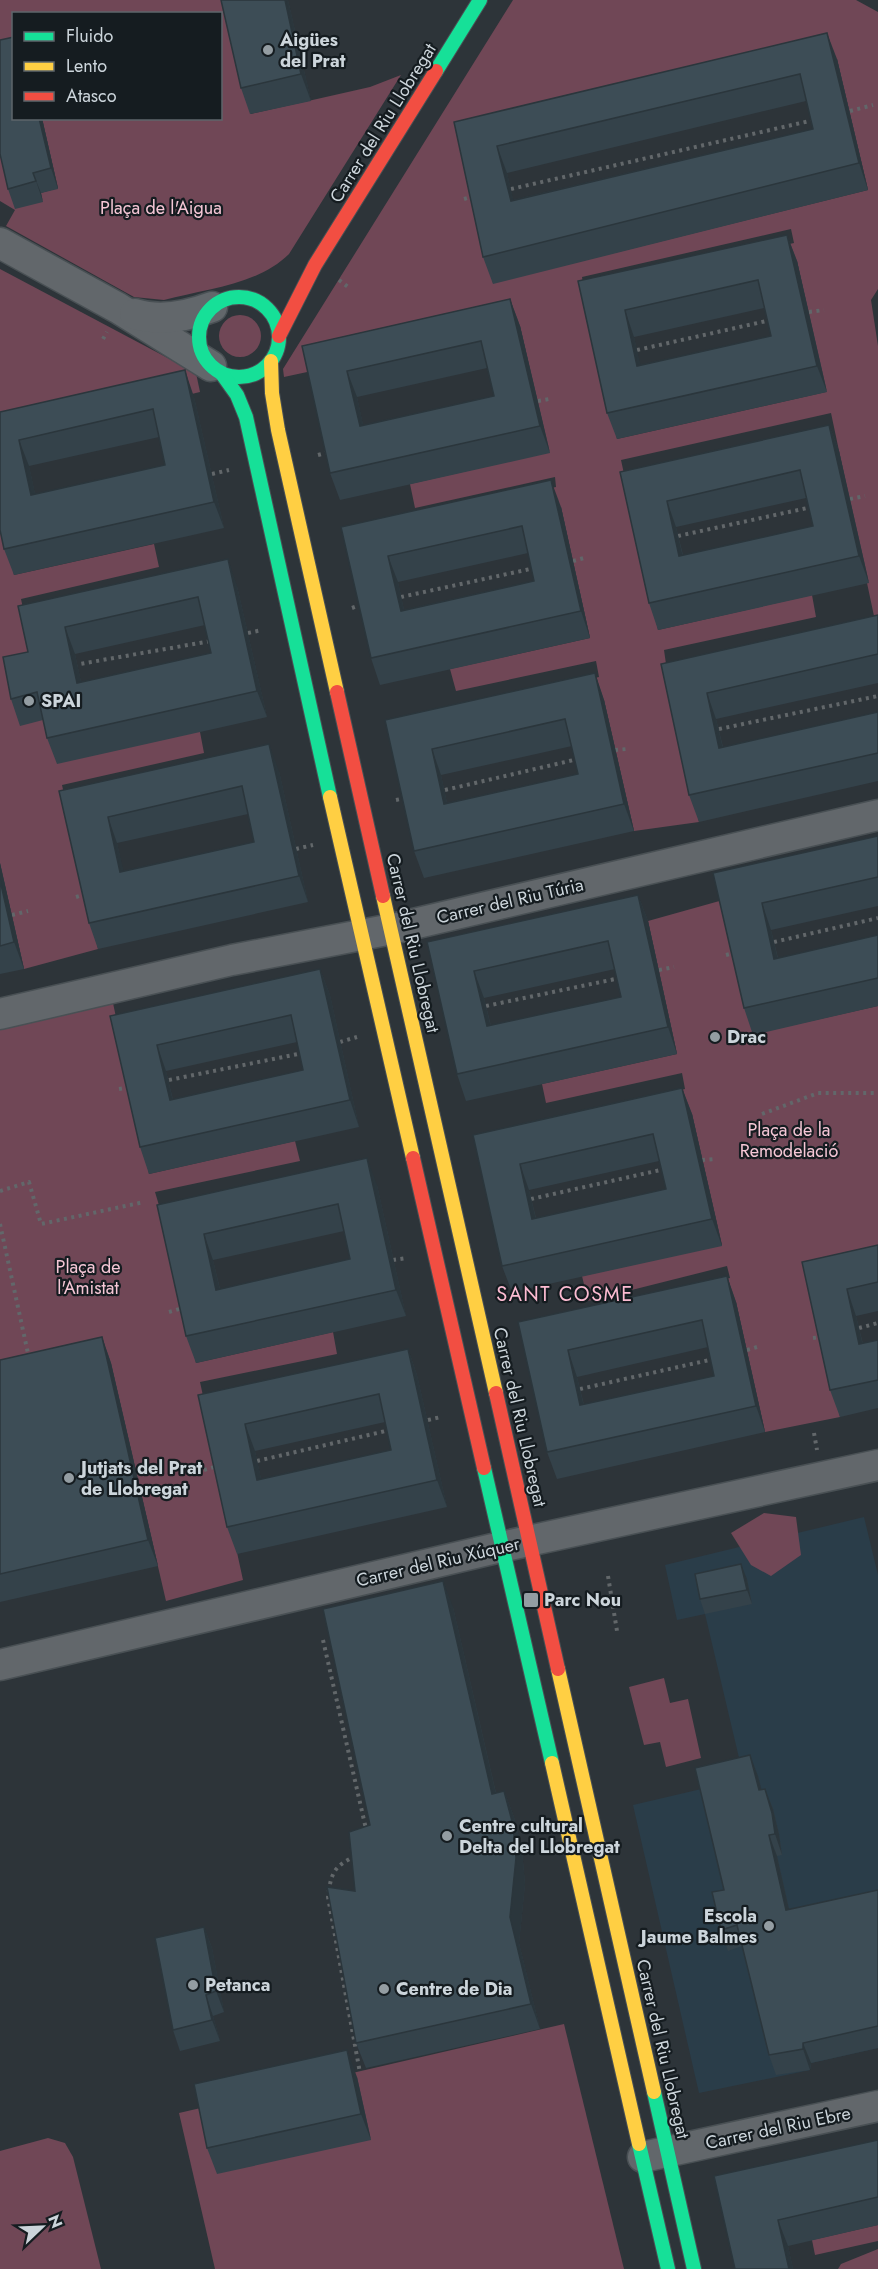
<svg xmlns="http://www.w3.org/2000/svg" width="878" height="2269" viewBox="0 0 878 2269" font-family="Jost,sans-serif">
<style>
.built{fill:#2a3d49}
.green{fill:#704756;fill-rule:evenodd}
.lines{fill:none;stroke-linecap:round;stroke-linejoin:round}
.street-casing{stroke:#495054;stroke-width:33}
.fast-casing{stroke:#495054;stroke-width:16}
.slow-casing{stroke:#495054;stroke-width:16}
.jam-casing{stroke:#495054;stroke-width:16}
.path{stroke:#62676a;stroke-width:4;stroke-dasharray:3 4.5;stroke-linecap:butt}
.street{stroke:#62676b;stroke-width:30}
.fast{stroke:#16e098;stroke-width:14}
.slow{stroke:#ffcf43;stroke-width:14}
.jam{stroke:#f24e42;stroke-width:14}
.wall{fill:#34424a;fill-rule:evenodd}
.shaded-wall{fill:#2b363c}
.building{fill:#3d4d56;stroke:#2b363c;stroke-width:1.5;fill-rule:evenodd}
.poi-dot{fill:#949da2;stroke:#151c20;stroke-width:2}
.labels{text-anchor:middle;dominant-baseline:central;stroke-width:4.5;stroke-linejoin:round;paint-order:stroke}
.poi-label{font-size:18px;font-weight:bold;fill:#ccd5db;stroke:#151c20;text-anchor:start}
.street-label{font-size:18px;fill:#ccd5db;stroke:#151c20}
.park-label{font-size:18px;fill:#f6c7d6;stroke:#151c20}
.neighbourhood-label{font-size:20px;letter-spacing:1.5px;fill:#fdbcd2;stroke:#151c20}
</style>
<rect width="100%" height="100%" fill="#2d3439"/>
<path class="built" d="M864,1517L878,1575V2048L811,2063L810,2070L699,2093L633,1805L744,1779L705,1614L677,1620L665,1565Z"/>
<g class="green">
<path d="M0,0H225L251,114L370,87L401,75L289,254C258,285 205,289 164,300L134,297L6,226L15,210L0,201V140L41,193L58,188L42,119L220,118V14H14L13,60L0,62Z"/>
<path d="M513,0H856L878,12V289L871,300L878,346V644L670,690L699,822L634,831L604,700L460,708L599,677L596,661L456,691L450,669L590,638L561,507L417,517L556,487L555,477L415,508L410,484L549,452L520,326L284,377L283,369ZM837,59L868,190L493,283L464,148ZM791,229L794,243L584,289L582,277ZM797,261L826,392L617,439L588,308ZM831,413L874,616L666,664L664,650L816,617L812,595L658,630L621,460Z"/>
<path d="M0,269L196,373L200,392L0,440Z"/>
<circle cx="240" cy="336" r="21"/>
<path d="M0,512L14,575L154,544L159,567L21,599L47,719L200,732L204,753L62,785L98,949L24,969L0,864Z"/>
<path d="M723,900L753,1034L878,1006V1273L812,1288L840,1417L765,1432L736,1302L590,1310L730,1278L727,1266L588,1301L582,1276L722,1245L692,1114L552,1119L685,1089L682,1073L546,1103L542,1084L677,1054L648,921Z"/>
<path d="M113,1003L149,1174L295,1141L300,1161L155,1192L167,1232L196,1363L333,1332L337,1354L200,1382L243,1580L166,1601L111,1364L0,1389V1029Z"/>
<path d="M764,1513L796,1517L801,1555L771,1576L751,1565L731,1533Z"/>
<path d="M664,1678L670,1703L688,1699L701,1758L666,1767L660,1742L644,1745L629,1687Z"/>
<path d="M564,2024L624,2269H215L179,2113Z"/>
<path d="M48,2138L65,2143L73,2157L101,2269H0V2151Z"/>
<path d="M878,2225V2241L815,2255L812,2240Z"/>
<path d="M878,2249V2269H838L841,2264Z"/>
</g>
<g class="lines">
<g class="street-casing">
<g id="street">
<path d="M0,243L118,308L211,366"/>
<path d="M135,314C161,322 188,316 212,307"/>
<path d="M0,1014L232,960L392,929L878,815"/>
<path d="M0,1665L501,1547L878,1465"/>
<path d="M643,2157L878,2106"/>
</g>
</g>
<g class="fast-casing">
<g id="fast">
<path d="M436,71L480,0"/>
<circle cx="239" cy="337" r="40"/>
<path d="M222,374L237,395L246,417L330,797"/>
<path d="M484,1468L552,1763"/>
<path d="M654,2092L694,2269"/>
<path d="M639,2144L668,2269"/>
</g>
</g>
<g class="slow-casing">
<g id="slow">
<path d="M271,361L272,393L278,430L337,692"/>
<path d="M330,797L413,1158"/>
<path d="M383,896L496,1393"/>
<path d="M558,1669L654,2092"/>
<path d="M552,1763L639,2144"/>
</g>
</g>
<g class="jam-casing">
<g id="jam">
<path d="M279,336L315,265L436,71"/>
<path d="M337,692L383,896"/>
<path d="M413,1158L484,1468"/>
<path d="M496,1393L558,1669"/>
</g>
</g>
<g class="path">
<path d="M850,111L873,105"/>
<path d="M511,189L814,120"/>
<path d="M464,199L474,196"/>
<path d="M339,280L348,287"/>
<path d="M809,312L824,310"/>
<path d="M103,339L107,332"/>
<path d="M637,350L771,320"/>
<path d="M538,401L549,399"/>
<path d="M318,455L329,452"/>
<path d="M212,474L229,470"/>
<path d="M850,499L865,496"/>
<path d="M678,536L812,507"/>
<path d="M573,561L584,558"/>
<path d="M401,597L535,568"/>
<path d="M352,608L363,604"/>
<path d="M248,633L262,630"/>
<path d="M74,665L211,641"/>
<path d="M719,729L878,696"/>
<path d="M615,750L627,749"/>
<path d="M445,790L578,759"/>
<path d="M396,800L406,798"/>
<path d="M296,849L313,845"/>
<path d="M76,897L86,894"/>
<path d="M12,915L28,911"/>
<path d="M774,942L878,918"/>
<path d="M726,955L734,953"/>
<path d="M659,970L674,967"/>
<path d="M486,1006L620,978"/>
<path d="M340,1042L357,1037"/>
<path d="M169,1080L303,1053"/>
<path d="M119,1089L130,1087"/>
<path d="M762,1114L818,1093H878"/>
<path d="M702,1160L715,1159"/>
<path d="M0,1191L29,1182L41,1224L144,1202"/>
<path d="M531,1199L665,1169"/>
<path d="M0,1224L29,1358"/>
<path d="M393,1260L407,1258"/>
<path d="M169,1312L183,1308"/>
<path d="M859,1328L878,1323"/>
<path d="M813,1338L821,1337"/>
<path d="M747,1350L757,1347"/>
<path d="M580,1389L714,1359"/>
<path d="M428,1420L441,1417"/>
<path d="M814,1433L817,1450"/>
<path d="M257,1461L390,1430"/>
<path d="M204,1470L218,1466"/>
<path d="M608,1576L617,1631"/>
<path d="M323,1640L366,1829"/>
<path d="M356,1856C333,1866 331,1874 328,1897L360,2073"/>
</g>
<use href="#street" class="street"/>
<use href="#fast" class="fast"/>
<use href="#slow" class="slow"/>
<use href="#jam" class="jam"/>
</g>
<g class="wall">
<path d="M221,0H288L311,101L250,114L241,88Z"/>
<path d="M837,59L868,190L493,284L483,257L454,122ZM806,101L813,129L513,200L507,173Z"/>
<path d="M14,118H42L58,189L41,193L43,202L15,209L8,189Z"/>
<path d="M787,235L797,261L827,392L617,439L607,413L578,281ZM764,308L771,336L640,365L634,337Z"/>
<path d="M510,299L520,326L550,453L340,500L330,473L302,346ZM487,368L494,396L363,425L357,397Z"/>
<path d="M194,397L224,528L14,575L4,549L0,412ZM159,437L165,465L35,494L29,466Z"/>
<path d="M829,425L839,451L869,583L658,630L649,603L620,472ZM806,498L813,526L683,555L676,527Z"/>
<path d="M561,507L590,638L380,685L371,658L341,527ZM528,553L534,581L404,610L398,582Z"/>
<path d="M237,586L267,717L57,764L47,738L43,720L20,726L11,699L28,652L18,606ZM205,625L211,653L81,682L75,654Z"/>
<path d="M878,615V683L716,719L723,747L878,712V781L699,822L689,795L661,664Z"/>
<path d="M595,673L604,700L634,831L424,878L414,851L385,720ZM572,746L578,774L447,803L441,775Z"/>
<path d="M279,771L308,902L98,949L89,923L59,791ZM248,814L254,842L123,871L117,843Z"/>
<path d="M878,836V906L771,930L778,958L878,935V1006L753,1035L744,1008L713,873Z"/>
<path d="M0,863L24,969L0,974Z"/>
<path d="M638,895L648,921L677,1054L466,1101L457,1074L427,942ZM615,969L621,997L491,1026L484,998Z"/>
<path d="M320,969L330,995L359,1127L149,1174L140,1147L110,1016ZM297,1042L303,1070L173,1100L166,1071Z"/>
<path d="M682,1088L692,1114L722,1246L512,1292L502,1266L473,1135ZM659,1161L666,1189L536,1218L529,1190Z"/>
<path d="M377,1185L406,1316L196,1363L186,1336L157,1205ZM344,1231L350,1259L220,1289L213,1260Z"/>
<path d="M878,1245V1311L856,1316L863,1344L878,1340V1408L840,1417L830,1390L802,1262Z"/>
<path d="M727,1276L736,1302L765,1432L557,1479L547,1452L518,1322ZM708,1347L714,1376L584,1405L577,1377Z"/>
<path d="M102,1337L111,1363L158,1566L0,1602V1360Z"/>
<path d="M408,1349L417,1375L447,1507L237,1554L227,1527L198,1395ZM385,1422L391,1450L261,1479L255,1451Z"/>
<path d="M747,1579L752,1604L705,1614L700,1599Z"/>
<path d="M453,1607L496,1793L504,1791L514,1817L522,1850L525,1884L519,1943L540,2029L366,2068L356,2043L355,1891L370,1825Z"/>
<path d="M758,1776L761,1790L765,1789L773,1809L779,1834L782,1855L777,1856L789,1909L878,1890V2048L811,2063L810,2070L776,2075L769,2055L742,1946L728,1951L721,1930L724,1890Z"/>
<path d="M204,1927L212,1948L224,2012L213,2016L220,2041L180,2051L173,2030Z"/>
<path d="M357,2077L371,2140L217,2174L207,2148Z"/>
<path d="M878,2140V2225L788,2246L793,2269H735L714,2176Z"/>
</g>
<g class="shaded-wall">
<path d="M285,0H288L311,101L301,74Z"/>
<path d="M827,33L837,59L868,190L859,163Z"/>
<path d="M39,118H42L58,189L51,168Z"/>
<path d="M497,146L507,173L520,228L511,201Z"/>
<path d="M33,173L41,193L43,202L36,181Z"/>
<path d="M787,235L797,261L827,392L817,366Z"/>
<path d="M510,299L520,326L550,453L540,426Z"/>
<path d="M625,310L634,337L647,392L637,366Z"/>
<path d="M185,370L194,397L224,528L214,502Z"/>
<path d="M347,371L357,397L369,452L360,426Z"/>
<path d="M829,425L839,451L869,583L859,556Z"/>
<path d="M19,440L29,466L41,521L31,495Z"/>
<path d="M551,480L561,507L590,638L581,611Z"/>
<path d="M667,501L676,527L689,583L679,556Z"/>
<path d="M388,556L398,582L410,638L401,611Z"/>
<path d="M228,559L237,586L267,717L257,691Z"/>
<path d="M65,627L75,654L87,709L77,683Z"/>
<path d="M595,673L604,700L634,831L624,804Z"/>
<path d="M707,693L716,719L729,774L719,748Z"/>
<path d="M269,744L279,771L308,902L299,876Z"/>
<path d="M432,749L441,775L453,831L444,804Z"/>
<path d="M108,817L117,843L130,898L120,872Z"/>
<path d="M0,863L24,969L14,942L0,880Z"/>
<path d="M638,895L648,921L677,1054L668,1027Z"/>
<path d="M762,903L771,930L784,985L774,959Z"/>
<path d="M320,969L330,995L359,1127L350,1100Z"/>
<path d="M474,971L484,998L497,1053L487,1026Z"/>
<path d="M157,1045L166,1071L179,1127L170,1100Z"/>
<path d="M682,1088L692,1114L722,1246L712,1219Z"/>
<path d="M367,1158L377,1185L406,1316L396,1290Z"/>
<path d="M520,1164L529,1190L542,1245L532,1219Z"/>
<path d="M204,1234L213,1260L226,1316L216,1290Z"/>
<path d="M727,1276L736,1302L765,1432L756,1406Z"/>
<path d="M847,1289L856,1316L869,1371L859,1344Z"/>
<path d="M102,1337L111,1363L158,1566L148,1540Z"/>
<path d="M408,1349L417,1375L447,1507L437,1480Z"/>
<path d="M568,1350L577,1377L590,1432L580,1405Z"/>
<path d="M245,1424L255,1451L267,1506L257,1480Z"/>
<path d="M741,1564L747,1579L752,1604L747,1590Z"/>
<path d="M443,1581L453,1607L502,1820L492,1794Z"/>
<path d="M750,1755L758,1776L767,1811L759,1790Z"/>
<path d="M765,1789L773,1809L779,1834L782,1855L775,1834Z"/>
<path d="M504,1791L514,1817L522,1850L525,1884L519,1943L540,2029L531,2004L510,1917Z"/>
<path d="M769,1835L777,1856L794,1931L786,1910Z"/>
<path d="M204,1927L212,1948L224,2012L216,1991Z"/>
<path d="M206,1995L213,2016L220,2041L212,2020Z"/>
<path d="M803,2043L811,2063L810,2070L803,2049Z"/>
<path d="M347,2050L357,2077L371,2140L361,2114Z"/>
<path d="M778,2220L788,2246L793,2269H789Z"/>
</g>
<g class="building">
<path d="M221,0H285L301,74L241,88Z"/>
<path d="M827,33L859,163L483,257L454,122ZM800,74L813,129L511,201L497,146Z"/>
<path d="M14,37V118H39L51,168L33,173L36,181L8,189L0,154V40Z"/>
<path d="M787,235L817,366L607,413L578,281ZM758,280L771,336L637,366L625,310Z"/>
<path d="M510,299L540,426L330,473L302,346ZM481,341L494,396L360,426L347,371Z"/>
<path d="M185,370L214,502L4,549L0,530V412ZM153,409L165,465L31,495L19,440Z"/>
<path d="M829,425L859,556L649,603L620,472ZM800,470L813,526L679,556L667,501Z"/>
<path d="M551,480L581,611L371,658L341,527ZM522,526L534,581L401,611L388,556Z"/>
<path d="M228,559L257,691L47,738L37,692L11,699L3,657L28,652L18,606ZM198,597L211,653L77,683L65,627Z"/>
<path d="M878,615V654L707,693L719,748L878,712V753L689,795L661,664Z"/>
<path d="M595,673L624,804L414,851L385,720ZM565,719L578,774L444,804L432,749Z"/>
<path d="M269,744L299,876L89,923L59,791ZM242,786L254,842L120,872L108,817Z"/>
<path d="M878,836V877L762,903L774,959L878,935V978L744,1008L713,873Z"/>
<path d="M0,880L14,942L0,946Z"/>
<path d="M638,895L668,1027L457,1074L427,942ZM608,941L621,997L487,1026L474,971Z"/>
<path d="M320,969L350,1100L140,1147L110,1016ZM291,1015L303,1070L170,1100L157,1045Z"/>
<path d="M682,1088L712,1219L502,1266L473,1135ZM653,1134L666,1189L532,1219L520,1164Z"/>
<path d="M367,1158L396,1290L186,1336L157,1205ZM338,1204L350,1259L216,1290L204,1234Z"/>
<path d="M878,1245V1282L847,1289L859,1344L878,1340V1380L830,1390L802,1262Z"/>
<path d="M727,1276L756,1406L547,1452L518,1322ZM702,1320L714,1376L580,1405L568,1350Z"/>
<path d="M102,1337L148,1540L0,1574V1360Z"/>
<path d="M408,1349L437,1480L227,1527L198,1395ZM379,1394L391,1450L257,1480L245,1424Z"/>
<path d="M741,1564L747,1590L700,1599L695,1574Z"/>
<path d="M443,1581L492,1794L504,1791L513,1825L516,1858L510,1917L531,2004L356,2043L327,1887L355,1891L349,1832L370,1825L323,1609Z"/>
<path d="M750,1755L759,1790L765,1789L772,1813L775,1834L769,1835L786,1910L878,1890V2026L803,2043V2049L769,2055L737,1925L721,1930L712,1892L724,1890L695,1768Z"/>
<path d="M204,1927L216,1991L206,1995L212,2020L173,2030L155,1938Z"/>
<path d="M347,2050L361,2114L207,2148L194,2084Z"/>
<path d="M878,2140V2197L778,2220L789,2269H735L714,2176Z"/>
</g>
<g class="poi-dot">
<circle cx="268" cy="50" r="6"/>
<circle cx="29" cy="701" r="6"/>
<circle cx="715" cy="1037" r="6"/>
<circle cx="69" cy="1478" r="6"/>
<rect x="523" y="1592" width="16" height="16" rx="3"/>
<circle cx="447" cy="1836" r="6"/>
<circle cx="769" cy="1926" r="6"/>
<circle cx="193" cy="1985" r="6"/>
<circle cx="384" cy="1989" r="6"/>
</g>
<g class="labels">
<g class="poi-label">
<text x="280" y="40">Aigües<tspan x="280" dy="21">del Prat</tspan></text>
<text x="41" y="701">SPAI</text>
<text x="727" y="1037">Drac</text>
<text x="81" y="1468">Jutjats del Prat<tspan x="81" dy="21">de Llobregat</tspan></text>
<text x="544" y="1600">Parc Nou</text>
<text x="459" y="1826">Centre cultural<tspan x="459" dy="21">Delta del Llobregat</tspan></text>
<text x="757" y="1916" text-anchor="end">Escola<tspan x="757" dy="21">Jaume Balmes</tspan></text>
<text x="205" y="1985">Petanca</text>
<text x="396" y="1989">Centre de Dia</text>
</g>
<g class="street-label">
<text transform="translate(383 123) rotate(-58)">Carrer del Riu Llobregat</text>
<text transform="translate(510 901) rotate(-13)">Carrer del Riu Túria</text>
<text transform="translate(413 943) rotate(77)">Carrer del Riu Llobregat</text>
<text transform="translate(520 1417) rotate(77)">Carrer del Riu Llobregat</text>
<text transform="translate(438 1562) rotate(-13)">Carrer del Riu Xúquer</text>
<text transform="translate(663 2049) rotate(77)">Carrer del Riu Llobregat</text>
<text transform="translate(778 2128) rotate(-12)">Carrer del Riu Ebre</text>
</g>
<g class="park-label">
<text x="161" y="208">Plaça de l'Aigua</text>
<text x="789" y="1130">Plaça de la<tspan x="789" dy="21">Remodelació</tspan></text>
<text x="88" y="1267">Plaça de<tspan x="88" dy="21">l'Amistat</tspan></text>
</g>
<g class="neighbourhood-label">
<text x="565" y="1294">SANT COSME</text>
</g>
</g>
<rect x="12" y="12" width="210" height="108" fill="#151c20" stroke="#5e666b" stroke-width="1.5"/>
<rect x="24" y="32" width="30" height="9" fill="#16e098" stroke="#5e666b" stroke-width="1.5"/>
<text x="66" y="42" font-size="18" fill="#ccd5db">Fluido</text>
<rect x="24" y="62" width="30" height="9" fill="#ffcf43" stroke="#5e666b" stroke-width="1.5"/>
<text x="66" y="72" font-size="18" fill="#ccd5db">Lento</text>
<rect x="24" y="92" width="30" height="9" fill="#f24e42" stroke="#5e666b" stroke-width="1.5"/>
<text x="66" y="102" font-size="18" fill="#ccd5db">Atasco</text>
<g transform="translate(42 2227) rotate(67)" stroke="#151c20" stroke-width="4.5" paint-order="stroke">
<path d="M0-4.5L10 22L0 15L-10 22Z" fill="#ccd5db"/>
<text y="-9" font-size="16" font-weight="bold" text-anchor="middle" fill="#ccd5db">N</text>
</g>
</svg>
